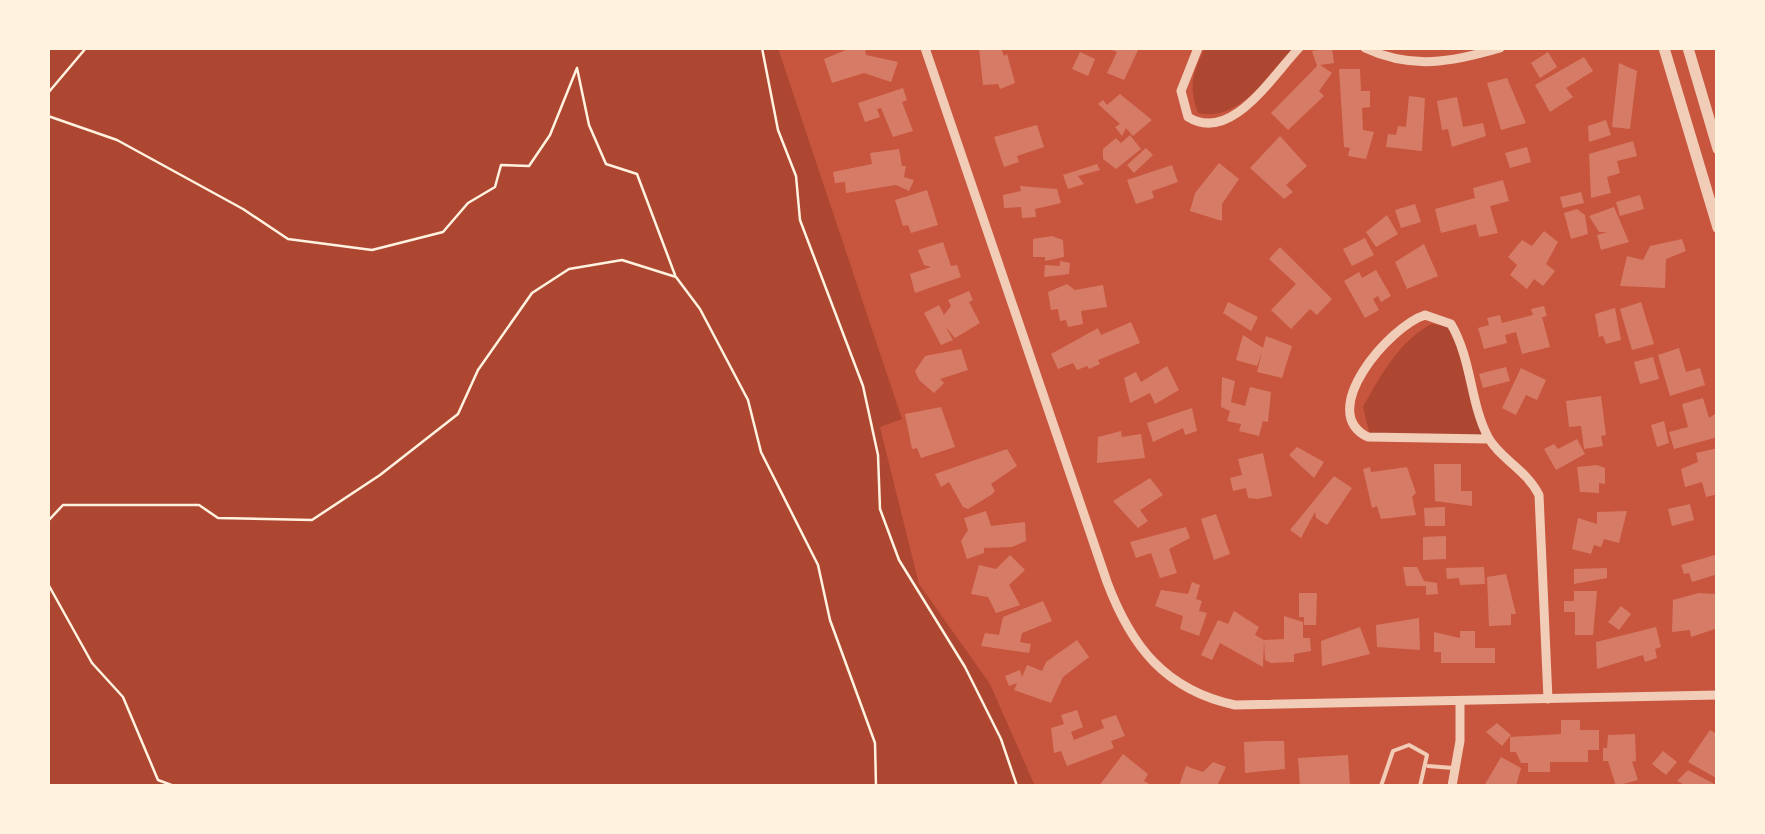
<svg xmlns="http://www.w3.org/2000/svg" width="1765" height="834" viewBox="0 0 1765 834" font-family="Cabin,sans-serif">
<style>
.green{fill:#ae4732}
.building{fill:#d67c66}
.lines{fill:none;stroke-linecap:round;stroke-linejoin:round}
.path{stroke:#fff3e0;stroke-width:2.5}
.service{stroke:#f1ccb7;stroke-width:4}
.minor{stroke:#f1ccb7;stroke-width:9}
.tertiary{stroke:#f1ccb7;stroke-width:11}
</style>
<rect width="100%" height="100%" fill="#c8553d"/>
<g class="green">
<path d="M48,48H778L902,419L880,427L919,584L990,684L1035,786H48Z"/>
<path d="M1205,48H1295C1269,74 1239,123 1198,113C1188,85 1193,73 1205,48Z"/>
<path d="M1431,324L1453,327L1484,434L1475,440L1390,439L1369,432L1363,407C1381,374 1399,342 1431,324Z"/>
</g>
<g class="building">
<path d="M851,48H872L865,51L866,55L898,62L891,82L864,73L832,83L824,59Z"/>
<path d="M979,48H1001L1004,56L1007,54L1015,83L1000,89L998,84L983,85Z"/>
<path d="M1107,48H1139L1124,80L1107,73L1117,52Z"/>
<path d="M1332,48L1334,63L1320,65L1332,73L1319,91L1324,96L1288,130L1271,113L1317,66L1312,51Z"/>
<path d="M1080,52L1095,59L1088,76L1072,69Z"/>
<path d="M1548,52L1557,67L1540,78L1531,63Z"/>
<path d="M1584,57L1593,71L1566,88L1573,97L1550,112L1535,85Z"/>
<path d="M1619,63L1637,71L1630,129L1612,127Z"/>
<path d="M1339,69H1360L1361,91H1370V107L1362,108L1363,130L1374,132L1366,159L1348,156L1350,148L1344,147Z"/>
<path d="M1507,78L1526,123L1501,130L1487,83Z"/>
<path d="M903,88L907,100L902,102L913,131L893,137L881,108L877,109L880,117L865,122L858,103Z"/>
<path d="M1120,94L1152,120L1133,136L1126,128L1122,136L1115,127L1120,124L1098,104L1103,100L1107,105Z"/>
<path d="M1409,96L1425,98L1422,151L1386,147L1388,134L1396,135L1398,126L1406,127Z"/>
<path d="M1457,97L1463,127L1483,123L1486,136L1452,147L1448,129L1442,130L1437,101Z"/>
<path d="M1606,120L1611,135L1589,142L1588,126Z"/>
<path d="M1037,125L1044,147L1017,156L1019,162L1004,167L994,137Z"/>
<path d="M1130,135L1141,149L1116,169L1103,159V149L1116,138L1121,143Z"/>
<path d="M1280,136L1307,166L1286,185L1293,192L1284,199L1250,168Z"/>
<path d="M1633,141L1637,156L1617,161L1620,173L1607,177L1611,193L1591,198L1589,154Z"/>
<path d="M1527,147L1531,162L1510,168L1505,153Z"/>
<path d="M1146,148L1153,155L1134,173L1127,165Z"/>
<path d="M899,149L902,166H906L904,177L914,180L909,191L896,185L846,193L845,182L835,183L833,172L872,164L870,153Z"/>
<path d="M1219,163L1239,179L1222,204V221L1190,211L1195,193Z"/>
<path d="M1097,164L1100,170L1078,176L1084,184L1068,189L1063,175Z"/>
<path d="M1172,165L1178,182L1152,191L1154,198L1136,204L1127,180Z"/>
<path d="M1503,180L1509,201L1490,206L1498,233L1479,237L1476,224L1441,233L1435,209L1475,198L1473,188Z"/>
<path d="M1020,186L1057,189L1061,203L1035,209L1036,217L1022,218L1021,207L1004,208L1003,195L1021,191Z"/>
<path d="M927,190L938,225L911,233L908,225L903,226L895,200Z"/>
<path d="M1581,192L1584,203L1563,208L1560,197Z"/>
<path d="M1640,195L1644,209L1620,216L1616,202Z"/>
<path d="M1415,204L1421,222L1401,228L1395,210Z"/>
<path d="M1614,207L1629,242L1601,250L1597,235L1607,232H1599L1589,216Z"/>
<path d="M1577,209L1585,215L1588,234L1571,239L1564,213Z"/>
<path d="M1387,215L1398,234L1376,247L1366,232Z"/>
<path d="M1544,231L1558,242L1546,264L1555,271L1543,286L1534,279L1527,289L1510,275L1517,265L1508,257L1522,240L1532,246Z"/>
<path d="M1052,236L1063,240L1064,257L1045,261V257H1033V239Z"/>
<path d="M1365,238L1374,255L1352,266L1343,249Z"/>
<path d="M1682,239L1686,251L1666,259L1665,288L1620,286L1627,256L1643,260L1650,246Z"/>
<path d="M943,242L951,266L957,265L961,277L915,293L910,274L931,267L924,265L918,250Z"/>
<path d="M1424,244L1438,276L1407,289L1395,262Z"/>
<path d="M1280,247L1332,299L1317,315L1310,309L1291,329L1271,310L1296,284L1269,259Z"/>
<path d="M1060,261L1070,263L1069,274L1044,277L1045,265L1060,266Z"/>
<path d="M1376,270L1391,296L1381,302L1378,296L1373,299L1379,310L1365,318L1344,281L1359,272L1362,278Z"/>
<path d="M1067,284L1075,290L1103,285L1107,307L1081,311L1083,324L1068,327L1066,320L1060,321L1058,309L1051,310L1048,292Z"/>
<path d="M969,291L973,300L969,302L980,323L955,338L945,326L953,340L941,345L924,313L939,305L944,315L951,306L948,300Z"/>
<path d="M1228,302L1258,317L1251,331L1223,313Z"/>
<path d="M1641,302L1654,344L1632,350L1620,309Z"/>
<path d="M1544,306L1547,316L1542,317L1550,347L1522,354L1516,332L1505,335L1507,343L1484,349L1478,328L1489,325L1487,318L1500,315L1502,323L1533,315L1531,309Z"/>
<path d="M1615,308L1621,340L1606,344L1603,336L1599,337L1595,314Z"/>
<path d="M1131,322L1140,343L1098,360L1100,364L1089,369L1087,366L1077,370L1073,363L1058,369L1051,354L1098,328L1101,335Z"/>
<path d="M1243,335L1263,348L1266,336L1292,346L1282,378L1257,372L1262,352L1257,366L1236,360Z"/>
<path d="M1679,348L1686,372L1700,368L1705,385L1670,396L1658,355Z"/>
<path d="M961,349L968,370L940,379L944,383L934,393L919,380L915,371L925,356Z"/>
<path d="M1653,357L1659,379L1640,384L1634,362Z"/>
<path d="M1167,366L1179,390L1155,404L1150,393L1130,403L1124,378L1136,372L1141,382Z"/>
<path d="M1506,367L1510,381L1483,388L1479,374Z"/>
<path d="M1521,368L1546,380L1537,400L1526,395L1516,415L1502,408Z"/>
<path d="M1222,377L1235,381L1231,402L1245,406L1250,387L1271,392L1268,422L1263,421L1259,436L1239,431L1241,424L1227,421L1230,411L1221,407Z"/>
<path d="M1601,396L1606,435L1601,436L1603,446L1584,449L1581,426L1569,427L1566,401Z"/>
<path d="M1703,398L1709,418L1718,412V437L1674,449L1669,432L1688,427L1682,404Z"/>
<path d="M941,407L955,447L921,458L917,448L912,449L905,414Z"/>
<path d="M1192,408L1197,431L1185,435L1183,428L1153,442L1147,423Z"/>
<path d="M1664,421L1669,443L1657,447L1651,425Z"/>
<path d="M1121,431L1122,437L1141,434L1145,458L1097,463L1098,437Z"/>
<path d="M1577,439L1585,454L1556,470L1544,449L1554,444L1558,449Z"/>
<path d="M1297,447L1324,462L1314,478L1289,455Z"/>
<path d="M1718,448V494L1706,497L1702,482L1685,487L1681,469L1698,462L1696,453Z"/>
<path d="M1007,449L1017,466L991,484L995,491L991,495L968,509L963,507L949,482L941,487L935,474Z"/>
<path d="M1263,453L1272,496L1258,499L1248,498L1246,488L1233,491L1230,478L1242,475L1238,459Z"/>
<path d="M1434,464H1461V491H1472V506L1435,501Z"/>
<path d="M1597,465L1605,468V484L1599,483V493L1580,492L1577,467Z"/>
<path d="M1370,467L1371,472L1407,467L1416,493L1412,497L1416,515L1381,519L1377,506L1372,508L1363,469Z"/>
<path d="M1334,476L1352,488L1327,525L1316,518L1315,512L1301,538L1290,530Z"/>
<path d="M1150,478L1163,495L1140,510L1148,521L1138,528L1113,501Z"/>
<path d="M1690,504L1694,520L1672,526L1668,509Z"/>
<path d="M1445,507V526H1425L1424,508Z"/>
<path d="M986,511L991,526L1025,522L1026,541L1012,547L984,548V553L967,559L961,541L968,530L964,518Z"/>
<path d="M1627,511L1619,543L1604,539L1601,547L1594,545L1591,554L1572,549L1578,518L1597,524V512Z"/>
<path d="M1216,514L1230,554L1214,560L1201,519Z"/>
<path d="M1186,527L1190,538L1169,549L1177,573L1160,578L1151,553L1136,558L1130,542Z"/>
<path d="M1446,536V559L1423,560V537Z"/>
<path d="M1718,554V574L1692,582L1689,573L1684,574L1681,565Z"/>
<path d="M1010,555L1025,570L1009,585L1020,605L996,613L988,597L971,594L979,565L996,569Z"/>
<path d="M1403,567H1417L1424,581L1437,583L1438,594L1426,595V586H1406Z"/>
<path d="M1484,567L1485,584L1460,585L1459,578L1447,579L1446,568Z"/>
<path d="M1607,568V578L1574,584V569Z"/>
<path d="M1506,574L1516,614H1511V625L1489,626L1487,577Z"/>
<path d="M1192,582L1200,585L1196,599L1202,601L1199,611L1207,613L1199,636L1180,629L1183,616L1155,606L1161,590L1188,594Z"/>
<path d="M1574,591H1597L1593,635H1575V612H1564V601H1574Z"/>
<path d="M1299,593H1317L1316,625H1304V617H1299Z"/>
<path d="M1699,593L1716,594L1718,628L1691,637L1690,630L1672,632L1673,600Z"/>
<path d="M1043,601L1052,621L1022,633L1020,642L1031,644L1029,653L981,646L985,633L999,635L1003,617Z"/>
<path d="M1621,606L1631,614L1619,630L1608,622Z"/>
<path d="M1234,611L1259,627L1255,635L1264,640L1263,667L1220,643L1212,660L1201,655L1218,620L1228,624Z"/>
<path d="M1284,616L1303,622V638H1310L1311,651L1294,654V662L1271,663L1265,660L1264,640L1284,639Z"/>
<path d="M1419,618L1420,650L1377,647L1376,625Z"/>
<path d="M1360,627L1370,654L1322,666L1321,641Z"/>
<path d="M1656,627L1661,647L1655,649L1657,658L1645,662L1643,655L1597,669L1596,642Z"/>
<path d="M1460,631H1475V648H1495V663H1441V652H1434V632L1460,638Z"/>
<path d="M1077,640L1089,657L1063,677L1051,703L1014,690L1017,683L1009,686L1005,676L1020,670L1022,677L1027,665L1042,671L1046,662Z"/>
<path d="M1077,710L1083,727L1071,732L1074,740L1104,728L1101,720L1116,715L1125,736L1111,741L1114,748L1067,766L1061,751L1054,753L1051,728L1064,724L1061,715Z"/>
<path d="M1561,720H1580V730H1599V750H1588V762H1550V772H1528V763H1521L1516,752H1510V737L1561,734Z"/>
<path d="M1497,723L1511,735L1502,746L1486,732Z"/>
<path d="M1710,730L1718,735V779L1688,762Z"/>
<path d="M1635,734L1636,761L1632,762L1638,780L1616,786L1608,761H1603V748H1607L1608,735Z"/>
<path d="M1264,741H1284L1285,769L1245,773L1244,742Z"/>
<path d="M1663,751L1677,762L1666,775L1652,764Z"/>
<path d="M1123,754L1148,774L1144,781L1153,786H1099Z"/>
<path d="M1348,755L1350,786H1300L1298,758Z"/>
<path d="M1501,757L1521,768L1516,786H1484Z"/>
<path d="M1213,762L1226,767L1217,786H1179L1186,766L1203,772Z"/>
<path d="M1688,770L1718,786H1687L1677,781Z"/>
</g>
<g class="lines">
<g class="path">
<path d="M762,48L778,130L796,176L800,220L863,386L878,455L880,509L899,560L965,667L1001,739L1017,786"/>
<path d="M48,93L86,48"/>
<path d="M48,116L117,140L243,209L288,239L372,250L443,232L468,203L495,187L501,165L529,166L550,135L577,68L589,125L606,164L637,174L675,275"/>
<path d="M48,521L63,505H199L218,518L312,520L380,475L458,414L478,370L532,293L569,269L622,260L676,277L700,309L748,400L761,452L818,565L830,620L875,743L876,786"/>
<path d="M48,584L92,663L123,697L158,780L174,786"/>
</g>
<g class="service">
<path d="M1428,766L1453,768"/>
<path d="M1381,786L1393,751L1409,745L1427,755L1420,786"/>
</g>
<g class="minor">
<path d="M925,48L1107,582C1131,646 1165,690 1235,705L1718,695"/>
<path d="M1198,48L1181,91L1188,117C1231,144 1272,76 1299,48"/>
<path d="M1365,48C1412,70 1452,62 1500,48"/>
<path d="M1488,439L1368,437C1315,412 1390,326 1425,315L1451,324C1472,360 1470,403 1488,437C1499,458 1526,469 1539,495L1548,699"/>
<path d="M1452,786L1460,741V701"/>
</g>
<g class="tertiary">
<path d="M1664,48L1718,228"/>
<path d="M1688,48L1718,149"/>
</g>
</g>
<rect width="1765" height="834" fill="none" stroke="#fff3e0" stroke-width="100"/>
</svg>
